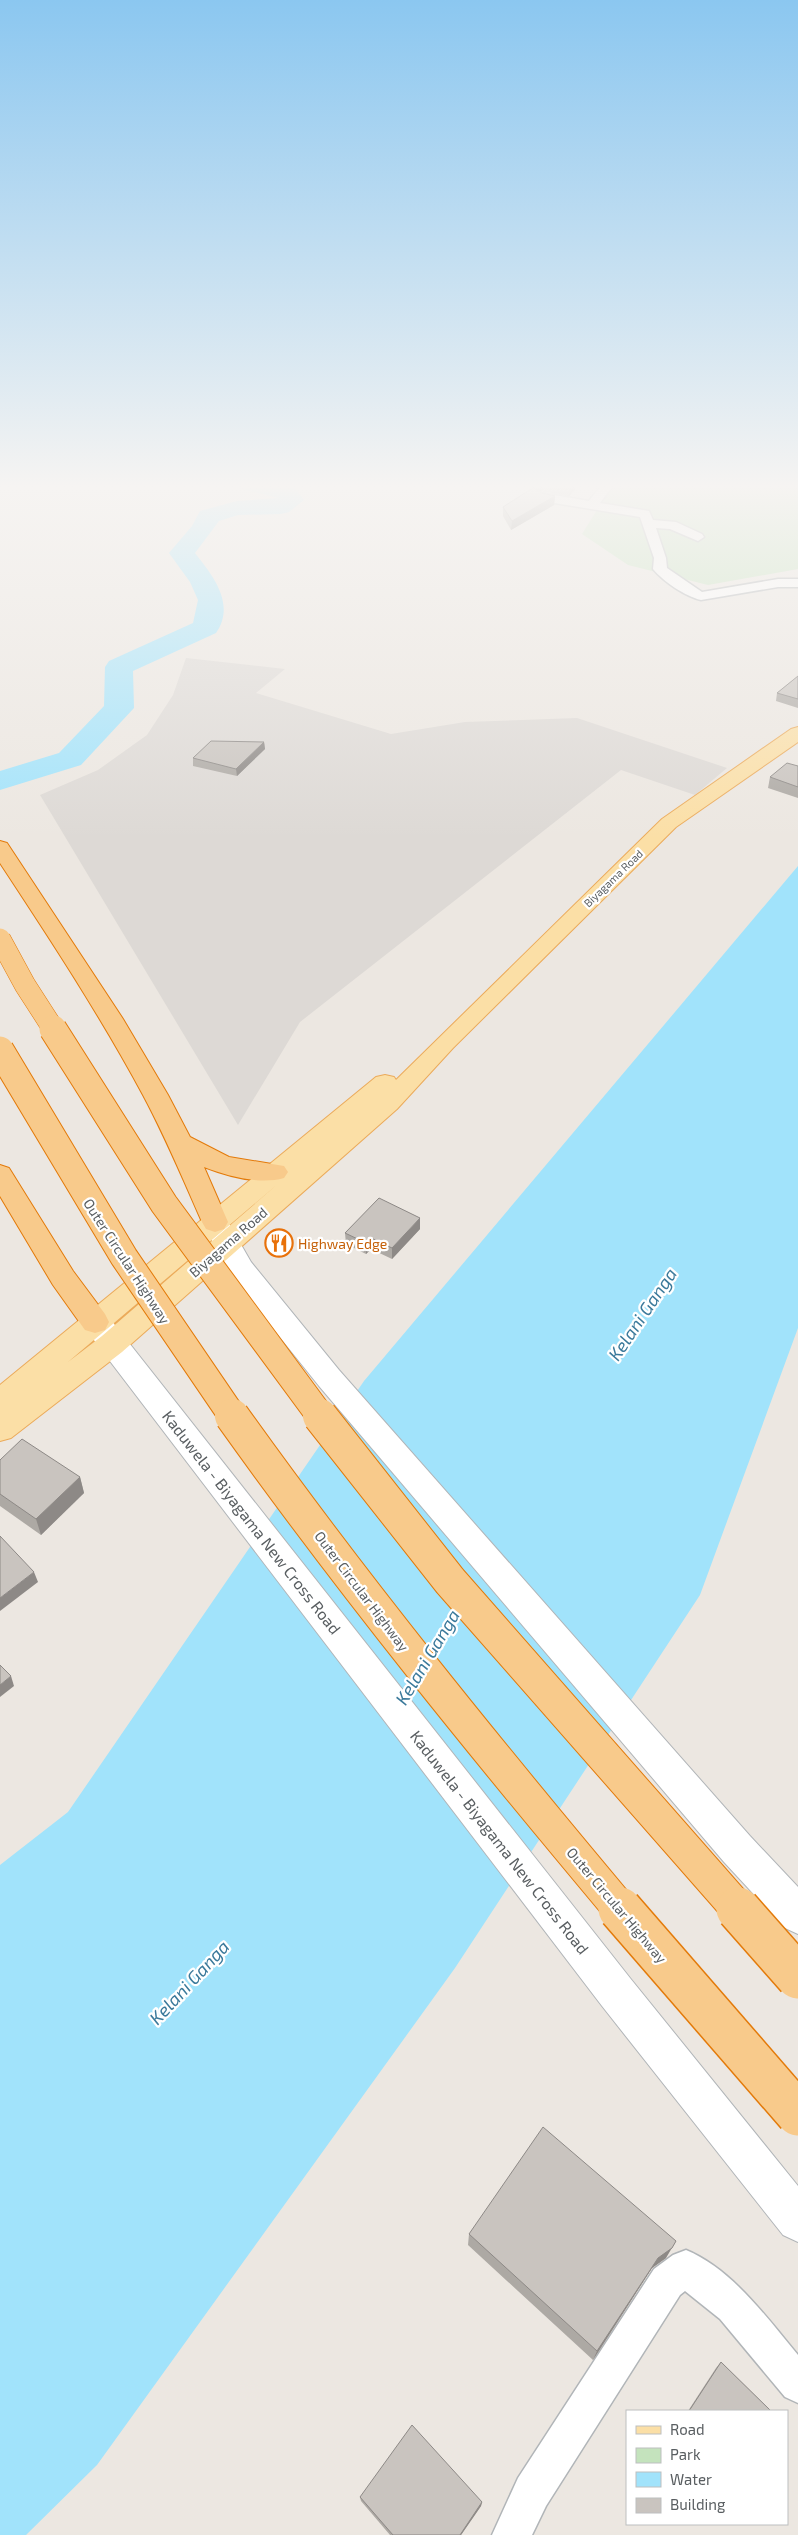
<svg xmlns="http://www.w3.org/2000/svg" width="798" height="2535" viewBox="0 0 798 2535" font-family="'Exo 2',sans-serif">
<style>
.industrial{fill:#ddd9d5}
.green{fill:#c4e3bd}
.water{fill:#a1e3fb}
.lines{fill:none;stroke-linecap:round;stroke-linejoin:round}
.river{fill:#a1e3fb;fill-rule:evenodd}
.minor-casing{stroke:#b1b5b8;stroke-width:3}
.tertiary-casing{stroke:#b1b5b8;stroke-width:2}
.primary-casing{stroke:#ebaa5a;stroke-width:2}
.motorway-casing{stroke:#e37a09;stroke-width:2}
.minor{fill:#fff;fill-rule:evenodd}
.tertiary{fill:#fff;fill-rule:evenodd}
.primary{fill:#fbdfa6;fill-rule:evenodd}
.motorway{fill:#f8ca8b;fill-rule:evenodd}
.motorway-bridge-far3-casing{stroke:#e37a09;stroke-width:22;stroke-linecap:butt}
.motorway-bridge-far2-casing{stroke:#e37a09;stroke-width:29;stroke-linecap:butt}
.motorway-bridge-far1-casing{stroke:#e37a09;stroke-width:36;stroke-linecap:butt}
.motorway-bridge-casing{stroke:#e37a09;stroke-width:46;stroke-linecap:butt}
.motorway-bridge-far3{stroke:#f8ca8b;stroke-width:21}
.motorway-bridge-far2{stroke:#f8ca8b;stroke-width:27}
.motorway-bridge-far1{stroke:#f8ca8b;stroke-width:34}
.motorway-bridge{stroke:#f8ca8b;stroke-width:43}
.wall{fill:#ada9a4}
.shaded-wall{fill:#8d8986}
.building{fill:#c9c4bf;stroke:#8d8986}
.labels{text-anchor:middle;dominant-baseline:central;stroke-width:4.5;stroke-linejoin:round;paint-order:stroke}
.far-street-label{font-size:11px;fill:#595e61;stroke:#fff}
.street-label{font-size:14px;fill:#595e61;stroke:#fff}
.food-label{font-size:14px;fill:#c56008;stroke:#fff;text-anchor:start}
.near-street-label{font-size:16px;fill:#595e61;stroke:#fff}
.near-water-label{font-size:18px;font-style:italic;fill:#3b7a9b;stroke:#fff}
</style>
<rect width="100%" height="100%" fill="#ece7e1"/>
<path class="industrial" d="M186,658L285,669L256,693L391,734L465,722L577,718L727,768L695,795L621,770L300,1022L238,1125L40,795L98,770L147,735L173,695Z"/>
<path class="green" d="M599,484H798V569L708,585L628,565L582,534L607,494Z"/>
<path class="water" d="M798,866V1328L700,1595L455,1968L97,2465L26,2535H0V1865L68,1812L364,1381Z"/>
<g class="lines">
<path class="river" d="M238,484L286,485L294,487L304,500L289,512L281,514L238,515L219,521L195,553C213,576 236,604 216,633L133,671L134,708L81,765L0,790V771L59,753L104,706L105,667L109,661L193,623L198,600L190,582L169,553L192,526L200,511L237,501L279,498L241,489Z"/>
<g class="minor-casing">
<g id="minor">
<path d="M602,484H614L600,503L649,511L653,520L676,522L702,534L704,537L698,541L670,529L656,528L666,558L667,568L702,592L778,579H798V587H778L701,600C685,596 664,582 653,569L654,558L640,517L542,501L536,497L542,493L589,501Z"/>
<path d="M686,2250C732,2269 767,2318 798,2355V2403L785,2397L720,2319L685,2291L680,2295L546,2506L532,2535H492L518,2478L654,2269L673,2255Z"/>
</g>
</g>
<g class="tertiary-casing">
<g id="tertiary">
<path d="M215,1212L224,1215L251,1262L339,1370L750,1836L798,1887V1934L785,1928L724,1862L319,1386L231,1276L202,1222L206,1215Z"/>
<path d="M97,1312L107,1315L630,1978L798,2186V2242L783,2235L602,2006L87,1331L83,1323L87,1315Z"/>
</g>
</g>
<g class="primary-casing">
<path id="primary" d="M798,727V742L676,827L453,1048L397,1109L122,1352L11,1438L0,1441V1385L376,1077L385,1075L394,1077L396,1080L662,819L791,729ZM279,1183L102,1336L68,1362Z"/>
</g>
<g class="motorway-casing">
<g id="motorway">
<path d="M0,841L7,843L123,1019L168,1095L190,1137L229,1157L284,1166L288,1172L284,1178C260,1185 227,1176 204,1167L228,1222L224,1229L215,1232L206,1229L202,1222C183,1179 165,1136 143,1095C100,1015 50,939 0,863Z"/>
<path d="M0,1165L9,1168L73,1271L105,1314L109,1322L105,1330L95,1333L85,1330L53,1285L0,1196Z"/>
</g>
</g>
<use href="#minor" class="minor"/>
<use href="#tertiary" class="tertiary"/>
<use href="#primary" class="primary"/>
<use href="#motorway" class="motorway"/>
<g class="motorway-bridge-far3-casing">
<path id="motorway-bridge-far3" d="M0,939L25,985L54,1030"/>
</g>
<g class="motorway-bridge-far2-casing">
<g id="motorway-bridge-far2">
<path d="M53,1029L164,1204L321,1417"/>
<path d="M0,1050L124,1257L233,1417"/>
</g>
</g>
<g class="motorway-bridge-far1-casing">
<g id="motorway-bridge-far1">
<path d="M232,1416C354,1587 486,1749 621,1910"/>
<path d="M320,1416L450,1581L739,1910"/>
</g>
</g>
<g class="motorway-bridge-casing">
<g id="motorway-bridge">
<path d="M620,1909L798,2114"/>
<path d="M738,1909L798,1977"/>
</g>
</g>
<use href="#motorway-bridge-far3" class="motorway-bridge-far3"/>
<use href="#motorway-bridge-far2" class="motorway-bridge-far2"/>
<use href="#motorway-bridge-far1" class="motorway-bridge-far1"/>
<use href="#motorway-bridge" class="motorway-bridge"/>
</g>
<g class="wall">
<path d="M536,484H580L569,496L542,491L540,492L542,493L555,496L554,505L511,530L503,516V507L538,485Z"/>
<path d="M798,676V708L776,701L777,693Z"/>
<path d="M264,742L265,749L237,776L193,766V758Z"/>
<path d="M798,766V798L768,788L770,777Z"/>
<path d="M420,1229L392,1259L371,1249L366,1254L346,1244L345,1233Z"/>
<path d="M0,1460L80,1477L84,1493L41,1535L0,1506Z"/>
<path d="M469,2234L666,2258L652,2268L593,2360L468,2245Z"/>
<path d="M721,2362L771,2411H688L716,2368Z"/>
<path d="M360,2497L482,2502L481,2506L461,2535H390L361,2501Z"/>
</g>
<g class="shaded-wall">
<path d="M539,484H543L542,491L535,495L536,486Z"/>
<path d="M572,484H580L569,496L570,487Z"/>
<path d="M555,496L554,505L511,530L512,521Z"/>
<path d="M264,742L265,749L237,776L236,769Z"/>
<path d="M420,1218V1229L392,1259V1248Z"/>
<path d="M371,1238V1249L366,1254V1243Z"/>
<path d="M80,1477L84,1493L41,1535L36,1519Z"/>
<path d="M34,1572L38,1582L0,1611V1598Z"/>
<path d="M11,1676L14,1686L0,1697V1685Z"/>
<path d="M676,2241L666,2258L652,2268L593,2360L597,2351L658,2258Z"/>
<path d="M482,2502L481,2506L461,2535H460Z"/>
</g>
<g class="building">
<path d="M539,484L536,486V489L542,493L555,496L512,521L503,507Z"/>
<path d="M555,484H572L570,487Z"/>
<path d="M798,676V699L777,693Z"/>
<path d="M211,741L264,742L236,769L193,758Z"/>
<path d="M787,763L798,766V787L770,777Z"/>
<path d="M379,1198L420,1218L392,1248L371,1238L366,1243L345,1233Z"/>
<path d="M22,1439L80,1477L36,1519L0,1494V1460Z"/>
<path d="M0,1536L34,1572L0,1598Z"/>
<path d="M0,1665L11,1676L0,1685Z"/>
<path d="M543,2127L676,2241L672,2248L658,2258L597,2351L469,2234Z"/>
<path d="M721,2362L771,2411H689Z"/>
<path d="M412,2425L482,2502L460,2535H393L360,2497Z"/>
</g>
<linearGradient id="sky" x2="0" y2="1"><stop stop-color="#8bc7f0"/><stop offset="0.58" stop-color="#f6f4f2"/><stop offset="1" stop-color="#f6f4f2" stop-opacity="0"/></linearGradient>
<rect width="798" height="839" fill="url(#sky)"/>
<defs>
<g id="restaurant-ring" transform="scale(1.4375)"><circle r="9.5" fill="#fff" stroke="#e8710a" stroke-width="1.5"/><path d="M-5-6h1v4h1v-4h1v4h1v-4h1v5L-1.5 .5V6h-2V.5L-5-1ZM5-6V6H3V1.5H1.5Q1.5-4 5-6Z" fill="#e8710a"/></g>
</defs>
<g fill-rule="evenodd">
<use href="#restaurant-ring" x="279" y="1243"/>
</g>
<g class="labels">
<g class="far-street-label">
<text transform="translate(613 878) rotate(-44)">Biyagama Road</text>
</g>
<g class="street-label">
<text transform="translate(228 1242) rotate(-41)">Biyagama Road</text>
<text transform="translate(127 1261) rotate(57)">Outer Circular Highway</text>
<text transform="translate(362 1591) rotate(53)">Outer Circular Highway</text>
<text transform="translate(617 1905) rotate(50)">Outer Circular Highway</text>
</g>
<g class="food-label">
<text x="298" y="1243">Highway Edge</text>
</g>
<g class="near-street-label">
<text transform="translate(252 1522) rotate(52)">Kaduwela - Biyagama New Cross Road</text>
<text transform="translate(500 1842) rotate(52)">Kaduwela - Biyagama New Cross Road</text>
</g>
<g class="near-water-label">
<text transform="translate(642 1314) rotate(-56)">Kelani Ganga</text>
<text transform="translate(427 1657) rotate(-59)">Kelani Ganga</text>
<text transform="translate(189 1982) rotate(-47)">Kelani Ganga</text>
</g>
</g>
<rect x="626" y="2410" width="162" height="115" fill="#ffffff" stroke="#bdbfc0"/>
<rect x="636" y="2426" width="25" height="8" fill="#fbdfa6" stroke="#bdbfc0"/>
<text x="670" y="2435" font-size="15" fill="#595e61">Road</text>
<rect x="636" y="2448" width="25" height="15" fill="#c4e3bd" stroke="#bdbfc0"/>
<text x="670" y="2460" font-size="15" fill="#595e61">Park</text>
<rect x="636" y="2472" width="25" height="15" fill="#a1e3fb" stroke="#bdbfc0"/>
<text x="670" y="2485" font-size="15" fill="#595e61">Water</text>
<rect x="636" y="2498" width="25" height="15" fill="#c9c4bf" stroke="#bdbfc0"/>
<text x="670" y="2510" font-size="15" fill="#595e61">Building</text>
</svg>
